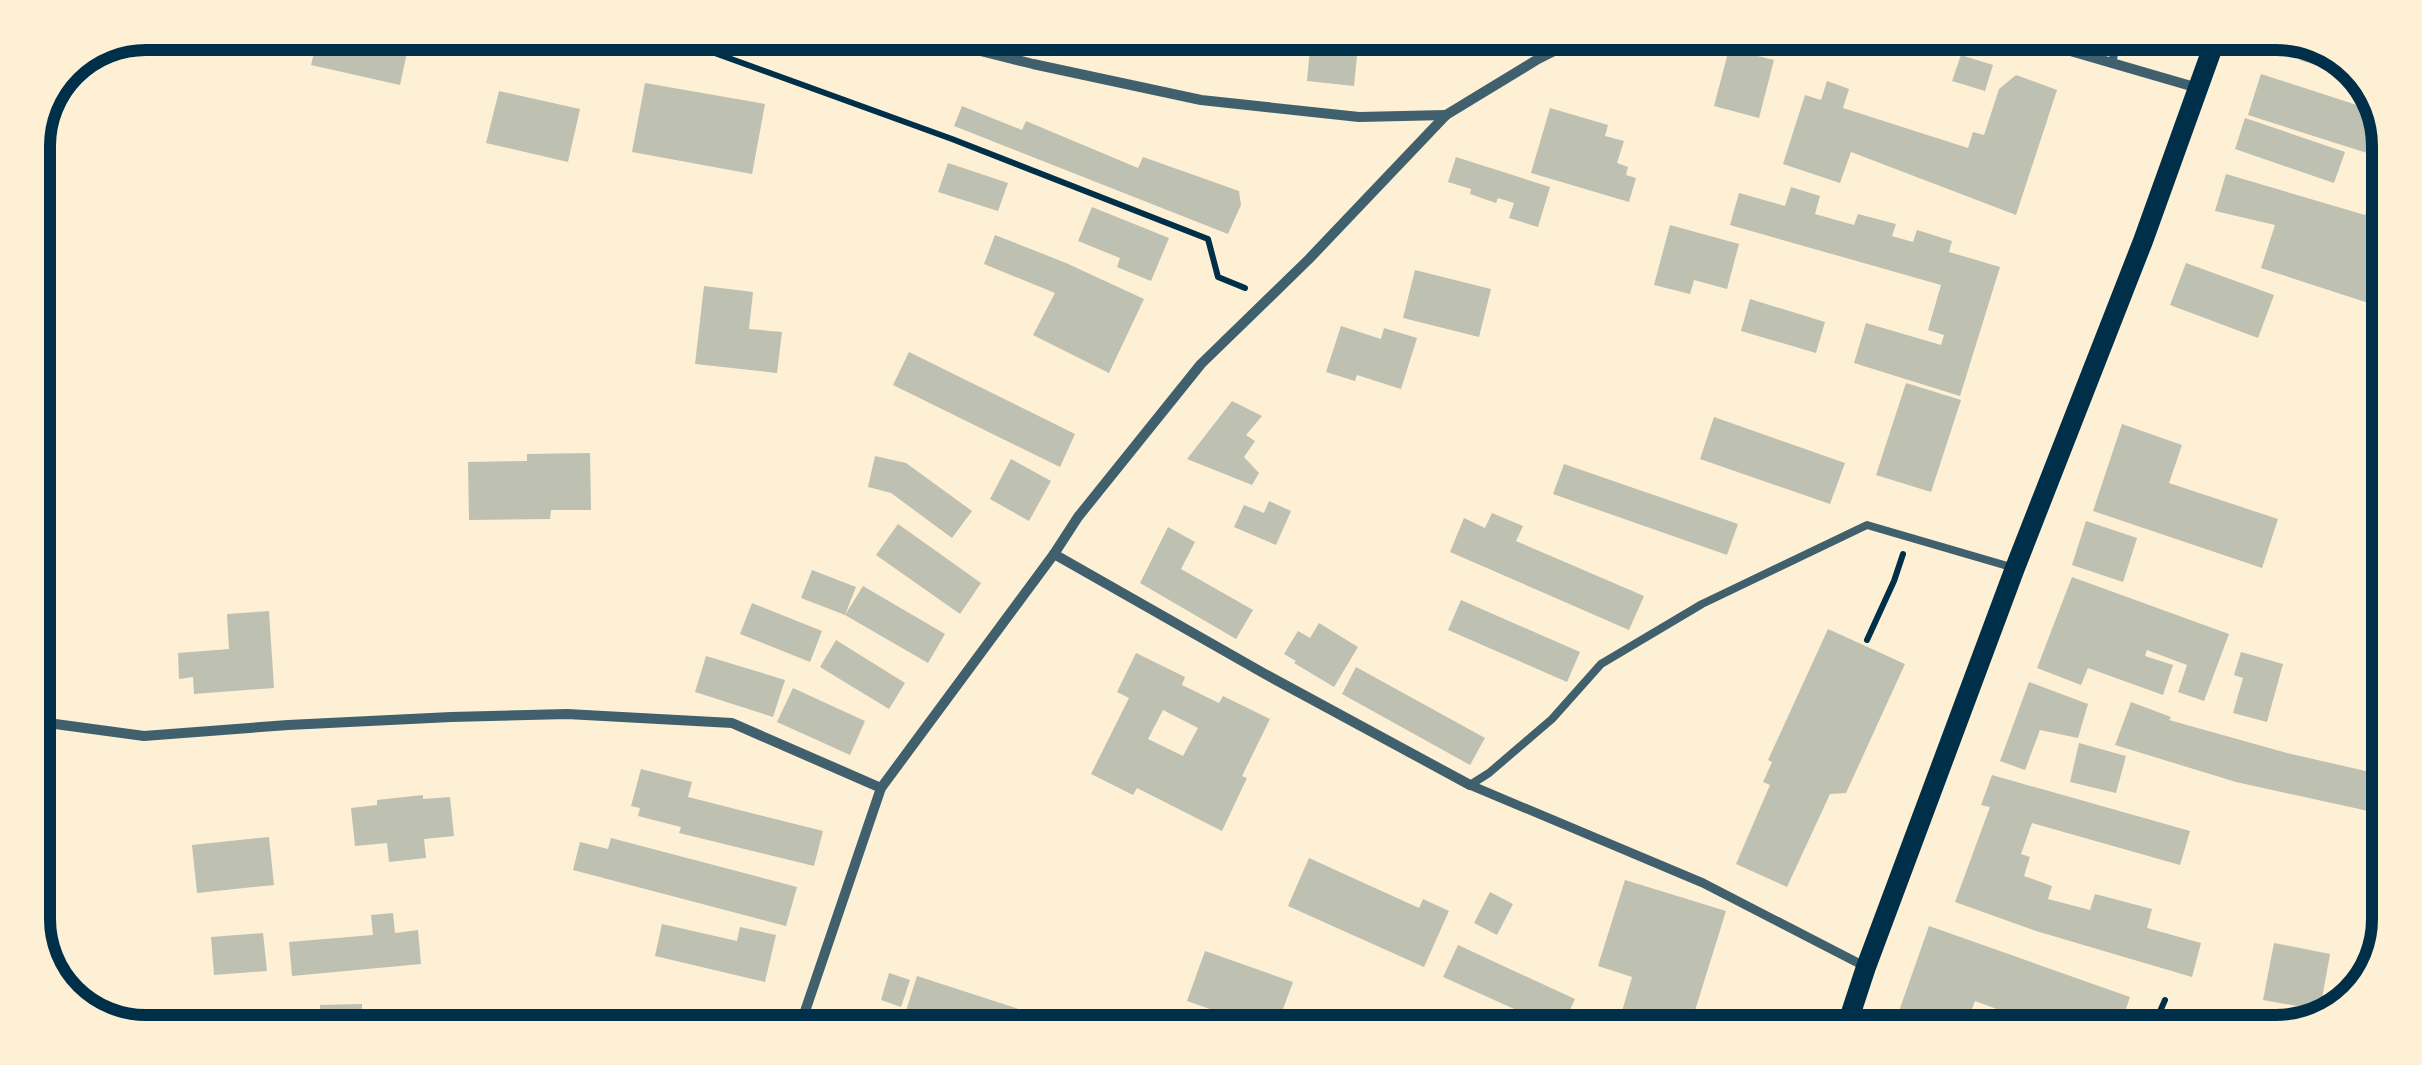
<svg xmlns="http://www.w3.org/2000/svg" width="2422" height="1065" viewBox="0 0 2422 1065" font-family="Quicksand,sans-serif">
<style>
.building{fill:#bec0b2;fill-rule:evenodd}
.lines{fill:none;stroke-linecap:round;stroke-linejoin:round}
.path{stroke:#003049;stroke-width:6}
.service{stroke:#3f606c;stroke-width:8}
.pedestrian{stroke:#3f606c;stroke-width:9}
.minor{stroke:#3f606c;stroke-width:10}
.secondary{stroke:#003049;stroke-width:20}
.rim{fill:none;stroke:#003049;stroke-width:12}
</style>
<rect width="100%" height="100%" fill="#fdf0d5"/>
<g class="building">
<path d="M319,33H374V35L409,43L400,85L311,65Z"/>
<path d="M1311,37H1347L1345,55L1357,56L1354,86L1307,81Z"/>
<path d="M2305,41H2320L2367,80L2299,60Z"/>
<path d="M124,42L123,57L89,56Z"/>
<path d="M1729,49L1774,60L1759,118L1714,106Z"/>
<path d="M1961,55L1993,65L1985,91L1952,81Z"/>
<path d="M2261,74L2366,108L2367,105L2379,109L2389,138V160L2248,115Z"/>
<path d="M2016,75L2057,90L2016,215L1851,152L1840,183L1783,164L1805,95L1821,100L1827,81L1849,89L1843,108L1968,148L1973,132L1984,135L1999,89Z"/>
<path d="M645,83L765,104L752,174L632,152Z"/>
<path d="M499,91L580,109L568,162L486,143Z"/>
<path d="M962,106L1022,130L1026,121L1138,168L1143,157L1239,191L1241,205L1228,234L954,126Z"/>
<path d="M1550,108L1608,125L1605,136L1624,141L1617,163L1628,167L1626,175L1636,178L1629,202L1531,173Z"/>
<path d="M2245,118L2345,152L2334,183L2235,149Z"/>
<path d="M1456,157L1550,187L1538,227L1509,218L1514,203L1498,198L1496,203L1470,194L1471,189L1448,182Z"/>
<path d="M948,163L1008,183L998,211L938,192Z"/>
<path d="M2226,174L2365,215L2370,197L2389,203L2387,309L2261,268L2275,225L2215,211Z"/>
<path d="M1791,187L1820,196L1815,214L1854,225L1858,214L1896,224L1892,236L1913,242L1917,230L1952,241L1949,252L2000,267L1960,396L1854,363L1866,323L1941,345L1944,335L1928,330L1941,285L1730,225L1739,193L1785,206Z"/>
<path d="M1092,207L1169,238L1151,281L1117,267L1120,258L1078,241Z"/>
<path d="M1670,225L1739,244L1727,289L1694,280L1690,294L1654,285Z"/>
<path d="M995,235L1066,263L1144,299L1109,373L1033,335L1055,293L984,264Z"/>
<path d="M2186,263L2274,295L2258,338L2170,305Z"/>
<path d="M1415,270L1491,289L1479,337L1403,318Z"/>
<path d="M704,286L753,292L749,329L782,332L777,373L695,364Z"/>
<path d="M1750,299L1825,322L1816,353L1741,331Z"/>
<path d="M1341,326L1381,339L1384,328L1417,338L1401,389L1357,375L1355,381L1326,372Z"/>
<path d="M909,352L1075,434L1060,467L893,385Z"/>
<path d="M1906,383L1961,400L1931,492L1876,475Z"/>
<path d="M1232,401L1262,416L1246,435L1255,441L1244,457L1259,473L1252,485L1187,459Z"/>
<path d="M1714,417L1845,463L1830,504L1700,459Z"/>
<path d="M2122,424L2182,445L2169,483L2278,519L2262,568L2093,511Z"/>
<path d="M590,453L591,510H551L550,519L469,520L468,462L527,461V454Z"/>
<path d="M875,456L906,463L972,511L952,538L891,493L868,487Z"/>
<path d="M1011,459L1051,481L1029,521L990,499Z"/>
<path d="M1564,464L1738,524L1727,555L1553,494Z"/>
<path d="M1269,501L1291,511L1276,545L1234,527L1244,505L1264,513Z"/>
<path d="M1492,513L1523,526L1516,541L1644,596L1629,630L1450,552L1464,518L1485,528Z"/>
<path d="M2086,521L2137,538L2123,582L2072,565Z"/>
<path d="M898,524L981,583L960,614L876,555Z"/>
<path d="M1168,527L1195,542L1181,569L1253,610L1236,639L1140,583Z"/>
<path d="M812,570L856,587L845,615L801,598Z"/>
<path d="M2072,577L2229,634L2204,701L2178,692L2187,665L2147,650L2145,656L2173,665L2163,695L2088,668L2081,685L2037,668Z"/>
<path d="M863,586L945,634L928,663L845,615Z"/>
<path d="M1461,600L1580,652L1567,682L1448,630Z"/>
<path d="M752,603L822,631L810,662L740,634Z"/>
<path d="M269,611L274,688L194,694L193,677L179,679L178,653L229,649L227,614Z"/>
<path d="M1319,623L1358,647L1334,687L1294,663L1296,661L1284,654L1298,631L1310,638Z"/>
<path d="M1828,629L1905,664L1846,793L1830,794L1787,887L1736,864L1770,785L1763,782L1772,762L1768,760Z"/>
<path d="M836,640L905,683L889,709L820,667Z"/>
<path d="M2241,652L2283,664L2267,722L2233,713L2243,678L2234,675Z"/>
<path d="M1136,653L1185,677L1182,685L1219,703L1223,696L1270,719L1242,776L1247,778L1222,831L1137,788L1133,795L1091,774L1129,698L1117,692ZM1163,710L1198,728L1183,756L1148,739Z"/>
<path d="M706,656L785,680L773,717L695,692Z"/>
<path d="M1356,667L1485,738L1470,765L1342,694Z"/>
<path d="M2029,682L2088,704L2078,738L2040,730L2025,770L2000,761Z"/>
<path d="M793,688L865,721L850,755L777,722Z"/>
<path d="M2131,702L2171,717L2169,720L2287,753L2383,775L2382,814L2236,782L2115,745Z"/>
<path d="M2079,743L2126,756L2116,793L2070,782Z"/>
<path d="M641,769L692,782L688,797L823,831L814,866L679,833L681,827L638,816L640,808L631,806Z"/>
<path d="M1992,775L2190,831L2180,865L2032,823L2021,854L2030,857L2024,876L2052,886L2048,899L2090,910L2095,894L2152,909L2147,928L2201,943L2192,977L2036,931L1955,902L1990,807L1981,805Z"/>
<path d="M423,795V799L450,797L454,836L424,839L426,858L389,862L387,843L355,846L351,808L377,805V800Z"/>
<path d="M33,798H43L39,884L33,883Z"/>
<path d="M269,837L274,885L197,893L192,845Z"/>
<path d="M611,838L797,887L786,926L573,870L580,842L608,849Z"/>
<path d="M1309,858L1419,908L1423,899L1449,911L1424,967L1288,906Z"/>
<path d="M1625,880L1726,911L1689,1030H1660L1620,1018L1632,977L1598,966Z"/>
<path d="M1490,892L1513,904L1497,935L1474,923Z"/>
<path d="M393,913L395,933L418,930L421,964L292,976L289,942L373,935L371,915Z"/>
<path d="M662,924L737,941L740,927L776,935L765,982L655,956Z"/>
<path d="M1929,926L2130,997L2118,1032H2059L1975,1001L1964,1031H1892Z"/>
<path d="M263,933L267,971L214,975L211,937Z"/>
<path d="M2274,943L2330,954L2320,1010L2263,1000Z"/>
<path d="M1458,945L1575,999L1561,1030L1443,977Z"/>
<path d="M1205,951L1293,982L1276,1028H1264L1187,1001Z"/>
<path d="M889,973L910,980L901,1007L881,1000Z"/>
<path d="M917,976L1034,1014L1029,1027H943L905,1014Z"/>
<path d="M362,1004V1011L386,1010V1025L305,1024L304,1011H320V1005Z"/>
<path d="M1113,1010L1150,1022L1148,1028H1107Z"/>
<path d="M743,1016L744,1026H577L576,1019Z"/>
</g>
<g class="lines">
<g class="path">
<path d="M665,35L952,139L1208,239L1218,277L1245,288"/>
<path d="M1867,640L1894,581L1903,554"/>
<path d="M2246,1030L2260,1032"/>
<path d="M2151,1032L2165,1000"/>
</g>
<g class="service">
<path d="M2112,63L2117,41"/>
<path d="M1470,785L1489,773L1552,719L1601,664L1702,604L1867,525L2011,567"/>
</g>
<path class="pedestrian" d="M1470,785L1703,883L1864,966"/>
<g class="minor">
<path d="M921,36L1033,64L1201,100L1359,117L1446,115"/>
<path d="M2033,40L2198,88"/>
<path d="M1054,554L1265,674L1470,785"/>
<path d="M33,721L144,736L288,725L451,717L567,714L732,723L881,788"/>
<path d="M800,1026L881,788L1054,554L1078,517L1201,364L1309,259L1446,115L1538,59L1580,38"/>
</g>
<path class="secondary" d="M1845,1031L1866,967L2015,568L2143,241L2215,41"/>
</g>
<path d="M0 0H2422V1065H0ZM146 50H2276A96 96 0 0 1 2372 146V919A96 96 0 0 1 2276 1015H146A96 96 0 0 1 50 919V146A96 96 0 0 1 146 50Z" fill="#fdf0d5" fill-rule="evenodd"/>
<path class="rim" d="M146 50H2276A96 96 0 0 1 2372 146V919A96 96 0 0 1 2276 1015H146A96 96 0 0 1 50 919V146A96 96 0 0 1 146 50Z"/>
</svg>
